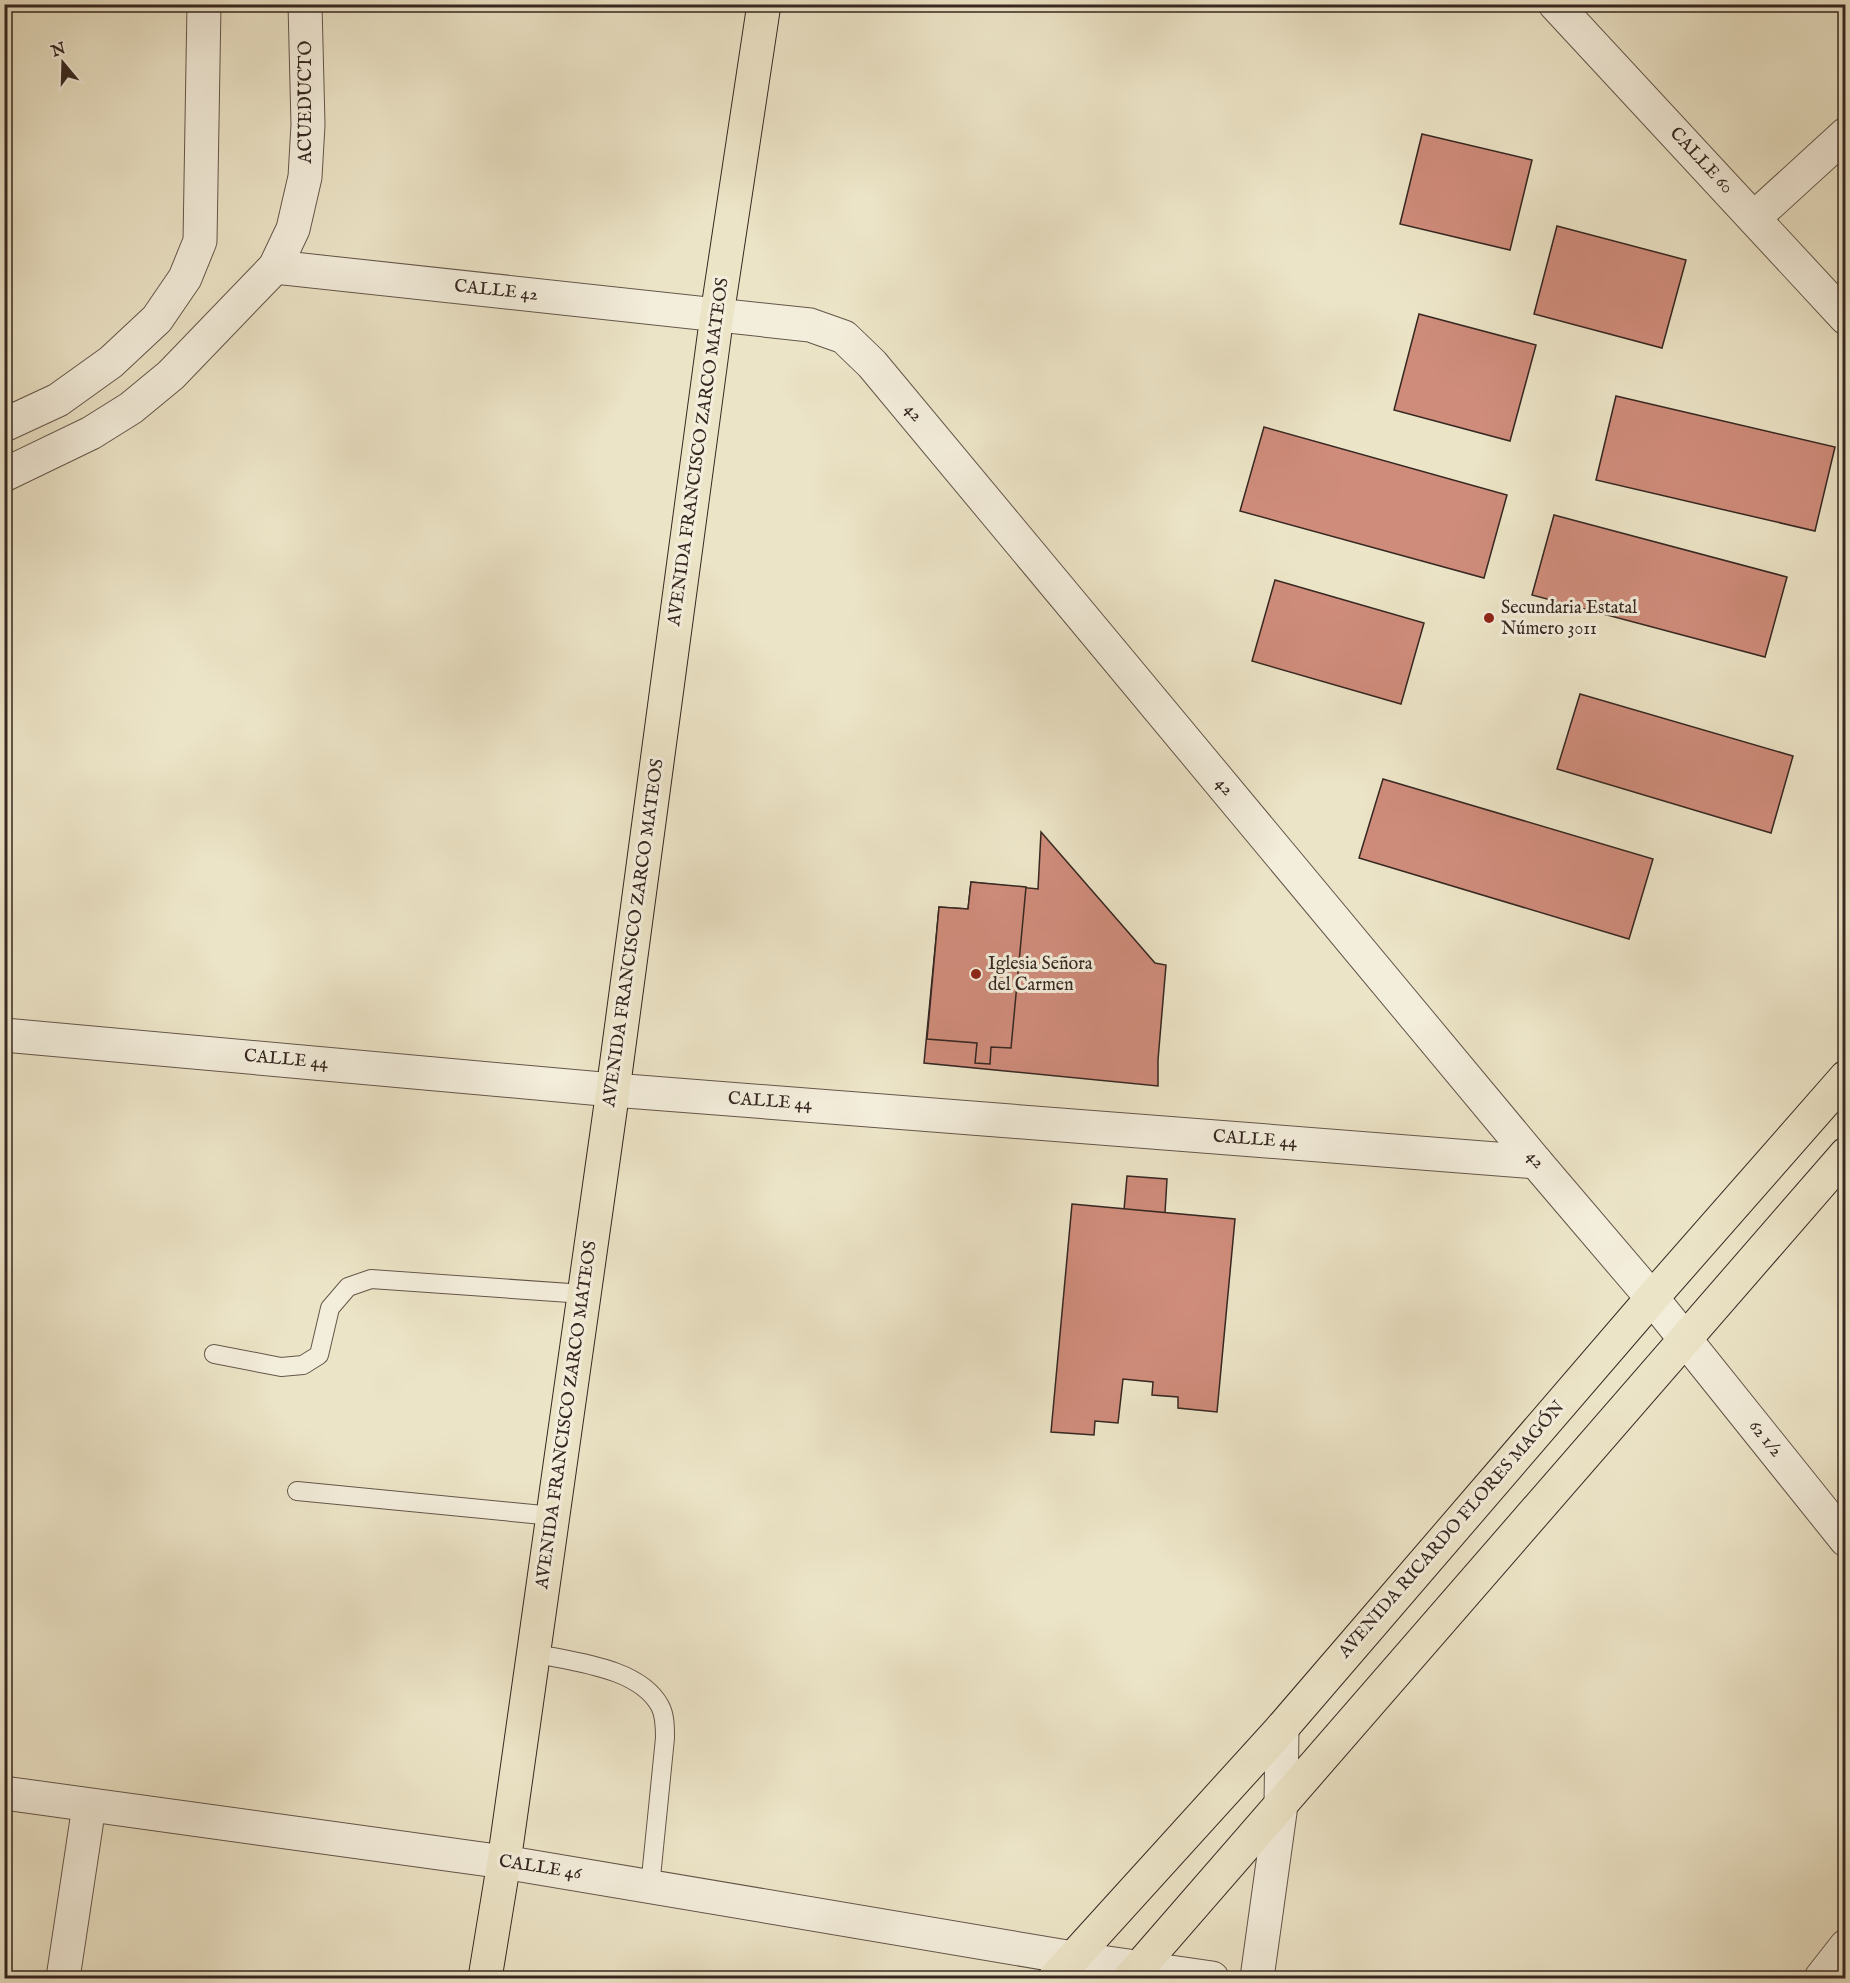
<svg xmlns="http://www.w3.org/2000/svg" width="1850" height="1983" viewBox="0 0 1850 1983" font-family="'IM FELL English',serif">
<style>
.building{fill:#cf8c7b;stroke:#362721;stroke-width:1.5}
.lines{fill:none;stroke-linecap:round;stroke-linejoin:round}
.service-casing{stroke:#64564a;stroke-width:20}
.minor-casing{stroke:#64564a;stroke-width:35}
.primary-casing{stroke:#362721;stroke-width:35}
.service{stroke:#f3eddb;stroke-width:18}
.minor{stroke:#f3eddb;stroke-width:33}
.primary{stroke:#ece4c7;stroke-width:33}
.poi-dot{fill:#8f2418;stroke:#f3eddb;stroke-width:2}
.labels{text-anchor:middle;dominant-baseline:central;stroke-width:6;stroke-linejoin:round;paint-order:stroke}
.street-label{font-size:18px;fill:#362721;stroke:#f3eddb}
.poi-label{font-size:18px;fill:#362721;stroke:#f3eddb;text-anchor:start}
</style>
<rect width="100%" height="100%" fill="#ece4c7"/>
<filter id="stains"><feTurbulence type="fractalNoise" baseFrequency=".00333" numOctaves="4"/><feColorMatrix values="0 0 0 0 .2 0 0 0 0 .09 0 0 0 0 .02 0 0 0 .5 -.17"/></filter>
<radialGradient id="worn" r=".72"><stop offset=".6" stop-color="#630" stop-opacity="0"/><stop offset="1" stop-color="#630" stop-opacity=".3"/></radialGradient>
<g class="building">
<path d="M1422,134L1532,160L1510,250L1400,224Z"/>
<path d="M1557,226L1686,260L1662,348L1534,314Z"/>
<path d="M1419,314L1536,345L1510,441L1394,410Z"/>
<path d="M1616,396L1835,447L1815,531L1596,480Z"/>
<path d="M1264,427L1507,495L1484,578L1240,511Z"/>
<path d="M1554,515L1787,577L1765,657L1532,595Z"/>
<path d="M1275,580L1424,623L1401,704L1252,661Z"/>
<path d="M1580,694L1793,756L1771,833L1557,769Z"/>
<path d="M1383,779L1653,859L1629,939L1359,858Z"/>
<path d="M1041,832L1155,963L1166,965L1158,1060V1086L924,1063L939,907L968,909L971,882L1038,889Z"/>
<path d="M971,882L1026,887L1011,1048L991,1047L990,1064L975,1063L977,1043L927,1039L939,907L968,909Z"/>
<path d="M1127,1176L1167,1179L1165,1213L1124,1210Z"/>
<path d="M1072,1204L1235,1219L1217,1412L1178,1408V1397L1152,1395L1153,1382L1123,1379L1118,1423L1095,1421L1094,1435L1051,1432Z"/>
</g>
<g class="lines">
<g class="service-casing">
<g id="service">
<path d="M214,1354L281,1367L303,1365L319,1355L330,1308L348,1287L371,1279L584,1294"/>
<path d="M297,1491L553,1516"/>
<path d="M533,1653C572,1662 639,1667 660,1706C665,1715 665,1727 665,1738L650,1887"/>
</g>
</g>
<g class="minor-casing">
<g id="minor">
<path d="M1555,4L1846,318"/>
<path d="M1754,218L1846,134"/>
<path d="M275,267L810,325L844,337L872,364L1536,1162L1652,1298L1846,1540"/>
<path d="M4,425L58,400L111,362L157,319L185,278L200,241L204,4"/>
<path d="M4,475L91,433L131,408L171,375L275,267L293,229L305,177L308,125L305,4"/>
<path d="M4,1035L613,1090L1536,1162"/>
<path d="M4,1793L504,1862L1073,1958L1212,1978"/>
<path d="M63,1978L89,1806"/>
<path d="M1257,1978L1281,1805L1282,1728"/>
<path d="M1821,1978L1846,1946"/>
</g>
</g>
<g class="primary-casing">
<g id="primary">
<path d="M485,1978L504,1862L613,1090L717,315L764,4"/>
<path d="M1055,1978L1282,1728L1652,1298L1846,1077"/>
<path d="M1130,1978L1846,1154"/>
</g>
</g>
<use href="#service" class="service"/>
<use href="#minor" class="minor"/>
<use href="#primary" class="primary"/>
</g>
<g class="poi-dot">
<circle cx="1489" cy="618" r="6"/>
<circle cx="976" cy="974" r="6"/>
</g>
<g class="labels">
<g class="street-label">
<text transform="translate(306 102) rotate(-90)">ACUEDUCTO</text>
<text transform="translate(1701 161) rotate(47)">CALLE 60</text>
<text transform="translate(496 291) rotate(6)">CALLE 42</text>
<text transform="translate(913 413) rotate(50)">42</text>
<text transform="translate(699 452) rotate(-82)">AVENIDA FRANCISCO ZARCO MATEOS</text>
<text transform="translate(1224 787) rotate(50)">42</text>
<text transform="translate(634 933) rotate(-82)">AVENIDA FRANCISCO ZARCO MATEOS</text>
<text transform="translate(286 1060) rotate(5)">CALLE 44</text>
<text transform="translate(770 1102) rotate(4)">CALLE 44</text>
<text transform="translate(1255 1140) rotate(4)">CALLE 44</text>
<text transform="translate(1535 1160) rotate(50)">42</text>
<text transform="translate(567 1415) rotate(-82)">AVENIDA FRANCISCO ZARCO MATEOS</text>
<text transform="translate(1765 1439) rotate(51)">62 1/2</text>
<text transform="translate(1452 1530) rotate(-49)">AVENIDA RICARDO FLORES MAGÓN</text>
<text transform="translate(540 1868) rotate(9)">CALLE 46</text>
</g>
<g class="poi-label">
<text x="1501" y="608">Secundaria Estatal<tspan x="1501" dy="21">Número 3011</tspan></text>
<text x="988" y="964">Iglesia Señora<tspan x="988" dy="21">del Carmen</tspan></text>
</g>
</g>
<rect width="1850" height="1983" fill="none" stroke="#ece4c7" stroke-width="24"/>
<rect x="6" y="6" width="1838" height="1971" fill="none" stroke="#362721" stroke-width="3"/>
<rect x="12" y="12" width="1826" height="1959" fill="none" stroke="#362721" stroke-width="1.5"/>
<g transform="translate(63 63) rotate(341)" stroke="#f3eddb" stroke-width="4.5" paint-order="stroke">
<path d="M0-4.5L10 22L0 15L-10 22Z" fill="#362721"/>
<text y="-9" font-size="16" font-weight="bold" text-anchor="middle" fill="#362721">N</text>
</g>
<rect width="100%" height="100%" filter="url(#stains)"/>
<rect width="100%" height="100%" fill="url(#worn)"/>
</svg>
